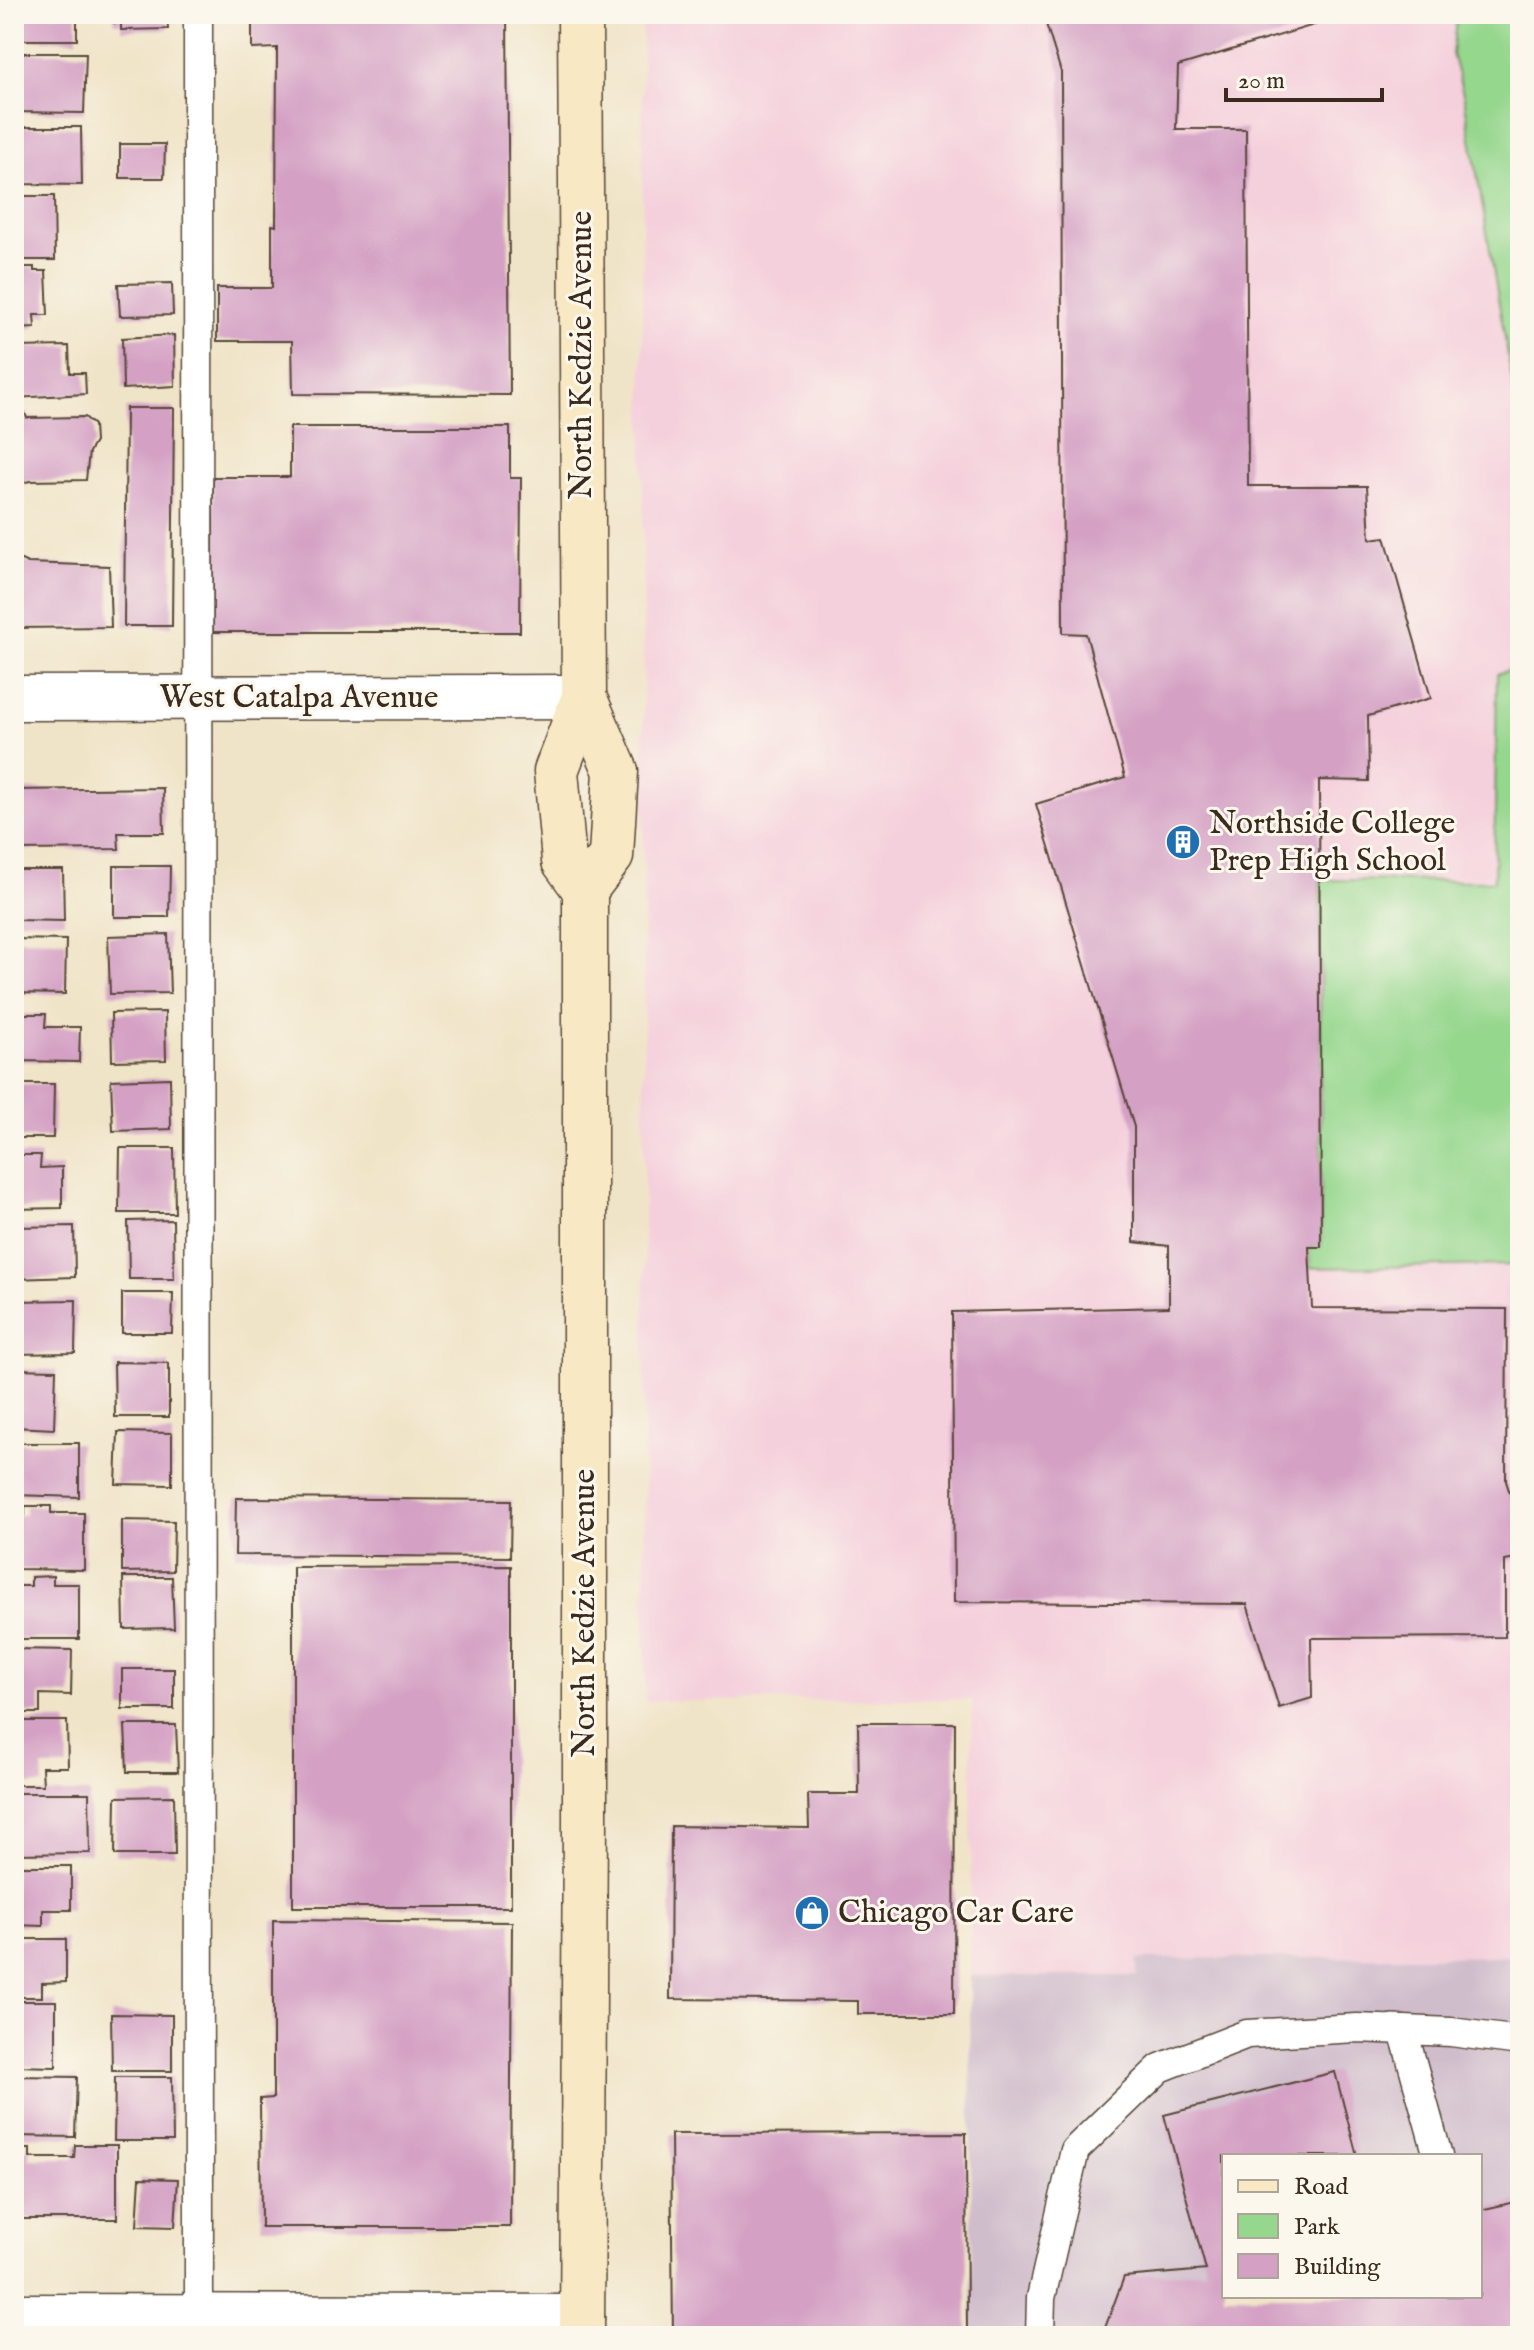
<svg xmlns="http://www.w3.org/2000/svg" width="1534" height="2350" viewBox="0 0 1534 2350" font-family="'IM FELL English',serif">
<style>
.built{fill:#f4cfdc}
.industrial{fill:#d0bdcc;fill-rule:evenodd}
.green{fill:#96d78e;stroke:#688056;stroke-width:2}
.building{fill:#d4a0c4}
.lines{fill:none;stroke-linecap:round;stroke-linejoin:round}
.lane-casing{stroke:#564638;stroke-width:31}
.street-casing{stroke:#564638;stroke-width:47}
.secondary-casing{stroke:#564638;stroke-width:47}
.lane{stroke:#fff;stroke-width:28}
.street{stroke:#fff;stroke-width:44}
.secondary{stroke:#f8e8c3;stroke-width:44}
.labels{text-anchor:middle;dominant-baseline:central;stroke-width:6;stroke-linejoin:round;paint-order:stroke}
.street-label{font-size:32px;fill:#3b2a1e;stroke:#fbf7ec}
.poi-label{font-size:32px;fill:#3b2a1e;stroke:#fbf7ec;text-anchor:start}
</style>
<rect width="100%" height="100%" fill="#fbf7ec"/>
<filter id="ink" filterUnits="userSpaceOnUse"><feTurbulence type="fractalNoise" baseFrequency=".0125" numOctaves="2"/><feDisplacementMap in="SourceGraphic" scale="16" xChannelSelector="R" yChannelSelector="G"/><feConvolveMatrix kernelMatrix="1 2 1 2 8 2 1 2 1" color-interpolation-filters="sRGB"/></filter>
<filter id="wash" filterUnits="userSpaceOnUse"><feTurbulence type="fractalNoise" baseFrequency=".006" numOctaves="4" result="noise"/><feDisplacementMap in="SourceGraphic" scale="32" xChannelSelector="R" yChannelSelector="G"/><feGaussianBlur stdDeviation="1.8" result="paint"/><feColorMatrix in="noise" values="0 0 0 0 0 0 0 0 0 0 0 0 0 0 0 0 0 1.4 0 .05"/><feComposite in="paint" operator="in"/></filter>
<g filter="url(#wash)">
<rect width="100%" height="100%" fill="#f0e4c8"/>
<path class="built" d="M642,14H1520V1956L1137,1959L1138,1976H970L972,1699L645,1701Z"/>
<path class="industrial" d="M1520,1956V2336H972L970,1976H1137V1959ZM1224,2156H1480V2296H1224Z"/>
<g class="green">
<path d="M1457,14H1520V402L1516,404L1464,97L1452,54Z"/>
<path d="M1520,666V1265L1310,1268L1309,1247L1321,1246L1320,880L1494,881L1497,674Z"/>
</g>
<g id="blocks">
<g class="building">
<rect x="14" y="14" width="63" height="26"/>
<path d="M114,14H167L168,29L121,30V23H114Z"/>
<path d="M252,14H507L510,395L293,394L292,341H217V288H272V225L276,226L277,48L252,49Z"/>
<path d="M1043,14L1347,15L1178,66L1176,129H1246L1248,486H1367L1370,539L1385,537L1431,698L1368,716L1369,781L1319,780L1321,1247H1309L1312,1308L1507,1309L1506,1481L1520,1525V1558L1505,1561V1637L1311,1638L1312,1698L1279,1708L1247,1604L954,1602L952,1312L1169,1307V1246L1134,1242V1127L1036,804L1125,777L1086,634L1063,633L1061,72Z"/>
<path d="M14,53H86L84,113L14,112Z"/>
<path d="M14,127H81L82,185L14,184Z"/>
<path d="M120,144H165L164,178H120Z"/>
<path d="M14,196H54L55,260H14Z"/>
<path d="M14,267H34V271H46L48,315H34L35,328L14,329Z"/>
<path d="M172,283L173,315L120,316L118,284Z"/>
<path d="M174,335L175,386L123,389L122,338Z"/>
<path d="M69,346L70,373H85L86,394L14,398V347Z"/>
<path d="M14,408H23L27,418L85,417L94,425L95,442L89,452L86,480L30,481L14,485Z"/>
<path d="M126,408H174L172,626H124Z"/>
<path d="M290,427H510V478H521L520,632H213V477H290Z"/>
<path d="M14,557L28,563L109,566L111,627L14,628Z"/>
<path d="M163,788L164,833H118L119,849L14,850V790Z"/>
<path d="M114,866H170L169,917H114Z"/>
<path d="M14,870H63L64,921L14,920Z"/>
<path d="M168,934L170,993L110,994L108,936Z"/>
<path d="M14,939L66,940L65,994L14,993Z"/>
<path d="M165,1012L166,1060L112,1061L111,1013Z"/>
<path d="M14,1014H46L45,1027H80L79,1062L14,1061Z"/>
<path d="M170,1078L171,1129L113,1131L111,1080Z"/>
<path d="M14,1084H54L53,1138H14Z"/>
<path d="M120,1148H174L175,1213H119Z"/>
<path d="M14,1155H41L40,1168L62,1167V1208L14,1209Z"/>
<path d="M173,1220L174,1279H129L128,1221Z"/>
<path d="M74,1226L75,1277L14,1279V1227Z"/>
<path d="M122,1293H173L172,1333H122Z"/>
<path d="M76,1300L75,1353L14,1354V1301Z"/>
<path d="M114,1362L169,1363V1417H115Z"/>
<path d="M14,1369L56,1370L54,1429L14,1427Z"/>
<path d="M118,1432L172,1433V1485L116,1484Z"/>
<path d="M14,1443H79V1497L14,1495Z"/>
<path d="M236,1498L511,1500L510,1557L235,1555Z"/>
<path d="M25,1506H51V1513H84V1570L14,1569V1515H25Z"/>
<path d="M122,1520L174,1521L173,1571L122,1572Z"/>
<path d="M511,1566V1907H293V1567Z"/>
<path d="M53,1576V1584H79V1639H14V1586H31V1577Z"/>
<path d="M123,1577H172L174,1628L124,1629Z"/>
<path d="M14,1649L72,1650L71,1695L40,1694V1713H14Z"/>
<rect x="122" y="1669" width="52" height="40"/>
<path d="M14,1721H67L68,1767H42L43,1785H14Z"/>
<path d="M858,1723H955L954,2014H858V2001L670,1999L671,1826L809,1828L808,1794H859Z"/>
<path d="M125,1725H176L178,1772H127Z"/>
<path d="M14,1793H89L90,1853L14,1854Z"/>
<path d="M174,1796L175,1855H115L116,1797Z"/>
<path d="M14,1866H71V1910H43V1926L14,1925Z"/>
<path d="M273,1920L512,1922L510,2227H261L260,2099L273,2098Z"/>
<path d="M14,1939H66V1982L42,1983V1997H14Z"/>
<path d="M14,2001H56V2067L14,2066Z"/>
<path d="M111,2014L172,2015V2071H112Z"/>
<path d="M1335,2072L1357,2156H1224V2296H1480V2210L1520,2201V2336H1102L1124,2277L1206,2270L1164,2115Z"/>
<path d="M14,2076L77,2077L75,2137L14,2136Z"/>
<path d="M115,2077H172L173,2141H114Z"/>
<path d="M966,2133L967,2336H673L671,2134Z"/>
<path d="M75,2145H117V2219H14V2149H30V2158H74Z"/>
<path d="M140,2178L178,2179L175,2227L137,2226Z"/>
</g>
</g>
</g>
<g filter="url(#ink)">
<use href="#blocks" fill-opacity="0" stroke="#564638" stroke-width="2"/>
<g class="lines">
<g class="lane-casing">
<g id="lane">
<path d="M198,14L199,2331"/>
<path d="M1403,2030L1438,2156"/>
<path d="M1040,2336L1041,2298L1075,2150L1160,2068L1247,2034L1357,2028L1451,2032L1520,2041"/>
</g>
</g>
<g class="street-casing">
<g id="street">
<path d="M14,698L584,697"/>
<path d="M14,2316L582,2317"/>
</g>
</g>
<g class="secondary-casing">
<g id="secondary">
<path d="M580,14L584,697L556,771L564,861L585,890V1821L582,2336"/>
<path d="M584,697L616,771L611,856L585,890"/>
</g>
</g>
<use href="#lane" class="lane"/>
<use href="#street" class="street"/>
<use href="#secondary" class="secondary"/>
</g>
</g>
<defs>
<g id="building-disc" transform="scale(1.8)"><circle r="9.5" fill="#1f6fb2" stroke="#fbf7ec"/><path d="M-4-6H4V6H1V3H-1V6H-4ZM-2.5-4.3h1.7v1.8h-1.7ZM.8-4.3h1.7v1.8H.8ZM-2.5-1h1.7V.8h-1.7ZM.8-1h1.7V.8H.8Z" fill="#fff"/></g>
<g id="shop-disc" transform="scale(1.8)"><circle r="9.5" fill="#1f6fb2" stroke="#fbf7ec"/><path d="M-5-2.5h2.3a2.7 3.5 0 0 1 5.4 0H5L5.5 6h-11ZM-1.5-2.5h3a1.5 2.3 0 0 0-3 0Z" fill="#fff"/></g>
</defs>
<g fill-rule="evenodd">
<use href="#building-disc" x="1183" y="842"/>
<use href="#shop-disc" x="812" y="1913"/>
</g>
<g class="labels">
<g class="street-label">
<text transform="translate(582 355) rotate(-90)">North Kedzie Avenue</text>
<text x="299" y="698">West Catalpa Avenue</text>
<text transform="translate(585 1613) rotate(-90)">North Kedzie Avenue</text>
</g>
<g class="poi-label">
<text x="1209" y="824">Northside College<tspan x="1209" dy="37">Prep High School</tspan></text>
<text x="838" y="1913">Chicago Car Care</text>
</g>
</g>
<rect width="1534" height="2350" fill="none" stroke="#fbf7ec" stroke-width="48"/>
<rect x="1222" y="2154" width="260" height="144" fill="#fbf7ec" stroke="#aea59a" stroke-width="2"/>
<rect x="1238" y="2180" width="40" height="12" fill="#f8e8c3" stroke="#aea59a" stroke-width="2"/>
<text x="1294" y="2194" font-size="24" fill="#3b2a1e">Road</text>
<rect x="1238" y="2214" width="40" height="24" fill="#96d78e" stroke="#aea59a" stroke-width="2"/>
<text x="1294" y="2234" font-size="24" fill="#3b2a1e">Park</text>
<rect x="1238" y="2254" width="40" height="24" fill="#d4a0c4" stroke="#aea59a" stroke-width="2"/>
<text x="1294" y="2274" font-size="24" fill="#3b2a1e">Building</text>
<path d="M1226 88v12h156v-12" fill="none" stroke="#3b2a1e" stroke-width="4"/>
<text x="1238" y="88" font-size="24" fill="#3b2a1e" stroke="#fbf7ec" stroke-width="6" paint-order="stroke">20 m</text>
</svg>
